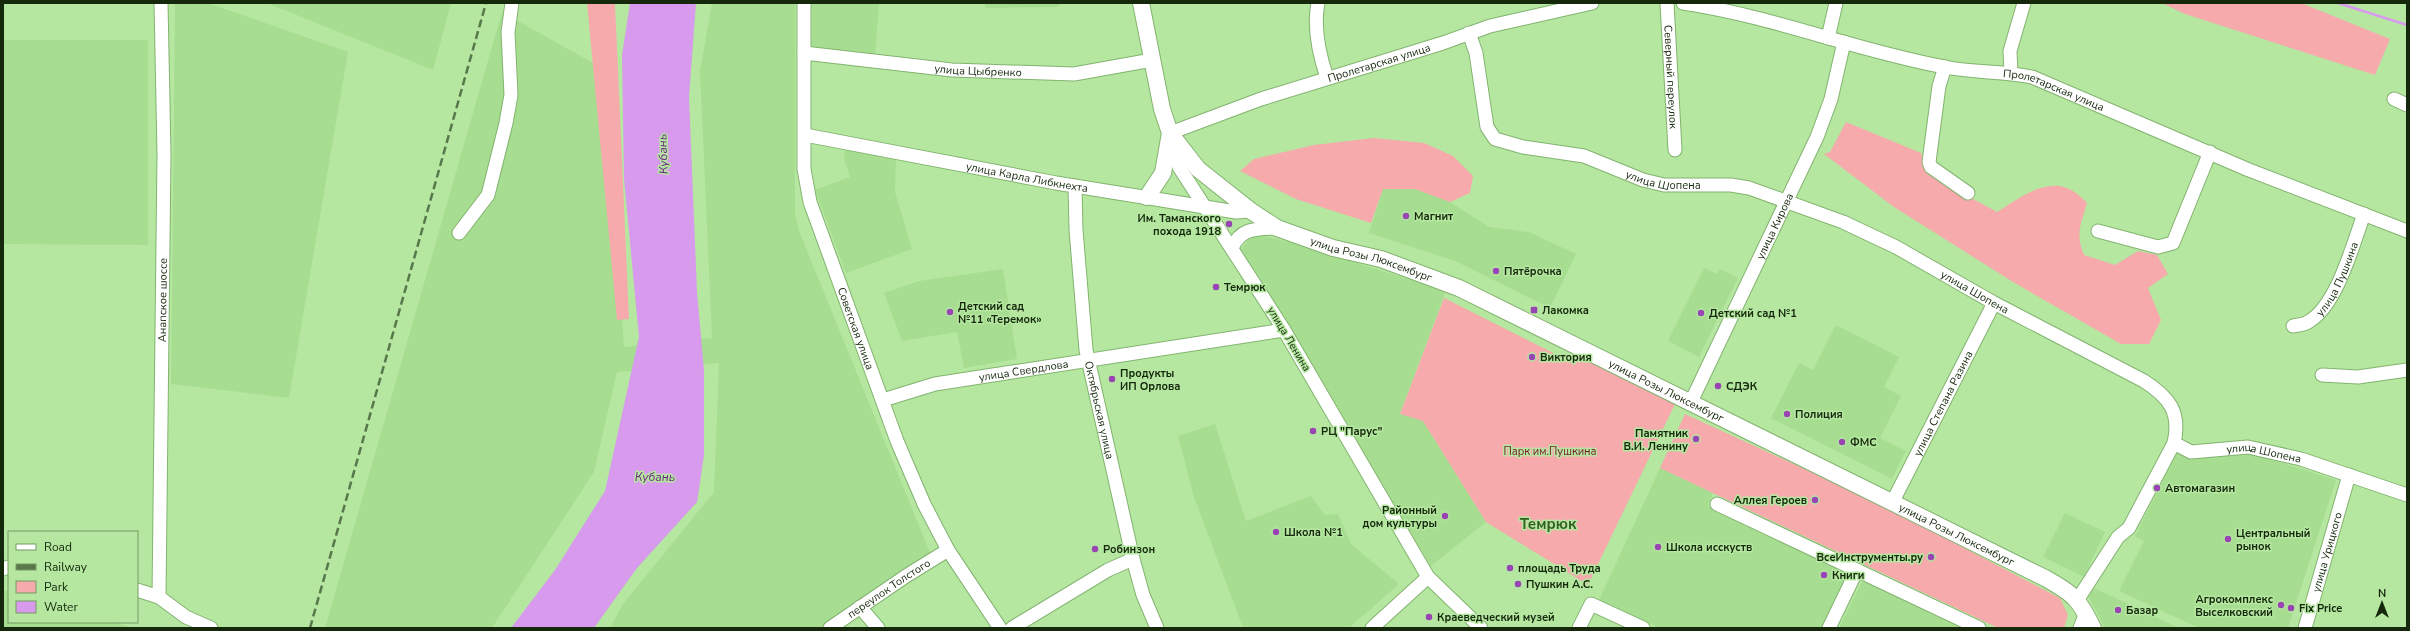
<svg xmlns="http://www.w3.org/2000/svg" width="2410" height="631" viewBox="0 0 2410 631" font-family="'Nunito Sans',sans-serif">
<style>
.built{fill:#a7dd91}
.green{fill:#f6aaac}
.water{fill:#d79aec}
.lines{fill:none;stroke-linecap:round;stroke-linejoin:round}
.stream{stroke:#d79aec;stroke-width:2.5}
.minor-casing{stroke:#83b370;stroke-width:15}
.major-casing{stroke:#83b370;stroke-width:18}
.minor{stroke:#fff;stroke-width:13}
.major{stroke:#fff;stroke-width:16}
.rail{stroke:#58784b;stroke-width:2.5;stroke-dasharray:8 4;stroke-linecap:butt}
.poi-dot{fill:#9845b3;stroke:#b5e7a1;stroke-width:1.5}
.labels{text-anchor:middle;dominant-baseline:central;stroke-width:3;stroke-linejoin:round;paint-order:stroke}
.street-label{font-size:11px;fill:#15280c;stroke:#b5e7a1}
.poi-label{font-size:11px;font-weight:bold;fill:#15280c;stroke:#b5e7a1;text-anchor:start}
.park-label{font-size:11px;fill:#751627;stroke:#b5e7a1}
.water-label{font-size:12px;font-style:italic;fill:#6c2382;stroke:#b5e7a1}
.district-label{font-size:15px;font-weight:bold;fill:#335f1e;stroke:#b5e7a1}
</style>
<rect width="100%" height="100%" fill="#b5e7a1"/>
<g class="built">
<path d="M175,3H208L348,52L289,398L171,384Z"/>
<path d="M267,3H451L433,70Z"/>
<path d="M712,3H795V212L799,231L931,555L822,628H610L623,604L714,492L719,363L617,372L594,472L492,628H325L502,12L607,71L624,347L712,338L700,71Z"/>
<path d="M812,3H879L875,55L812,49Z"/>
<path d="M985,3H1059V7L985,8Z"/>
<path d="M3,40H148V245L3,244Z"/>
<path d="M845,147L896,157L895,192L912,249L846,273L815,190L850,177L844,159Z"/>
<path d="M1383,189H1415L1450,202L1489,227L1529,232L1576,254L1550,308L1455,261L1369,233Z"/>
<path d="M1252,233L1297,244L1446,291L1400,413L1423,421L1486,522L1431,566L1241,250Z"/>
<path d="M1704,268L1717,274L1720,269L1738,278L1699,357L1668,341Z"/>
<path d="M1003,269L1017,359L964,368L957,332L902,341L884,293L919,281Z"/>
<path d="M1836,325L1899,357L1884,387L1901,396L1880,438L1906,451L1892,479L1771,418L1799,363L1813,370Z"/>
<path d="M1215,424L1246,521L1311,496L1325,515L1338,514L1351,544L1399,584L1349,628H1243L1194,497L1178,436Z"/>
<path d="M2178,451H2244L2336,480L2288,628H2199L2119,591L2144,541L2135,536Z"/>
<path d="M1660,468L1713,493L1708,505L1848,572L1821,628H1659L1599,600Z"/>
<path d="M2065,513L2105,532L2084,577L2043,557Z"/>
<path d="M1864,578L1967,628H1839Z"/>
<path d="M2090,586L2179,628H2105L2086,592Z"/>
<path d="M3,590L9,591V622H113L133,628H3Z"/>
</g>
<g class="green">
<path d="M587,3H615L629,319L617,320Z"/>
<path d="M2162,3H2301L2390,39L2375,75L2185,14Z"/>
<path d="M1846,122L1921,153L1927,174L1997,212C2018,199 2048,175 2073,191C2078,194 2083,199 2087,203C2081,224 2075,234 2084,255L2115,265L2138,251L2157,255L2168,274L2148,288L2161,320L2149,344H2121L2013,282L1894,207L1824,154L1830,152Z"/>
<path d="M1374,138L1424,143L1453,156L1473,176L1470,193L1450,202L1415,189H1383L1371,223L1296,199L1240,171L1254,159L1314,145Z"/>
<path d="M1444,298L1571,362L1574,354L1675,404L1588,585L1486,522L1423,421L1400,414Z"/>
<path d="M1685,414L1876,502L2060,598L2068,615L2064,628H1998L1660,468Z"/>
</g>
<path class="water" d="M630,3H696L689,97L697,292L704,371V455L697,502L637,568L594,628H511L555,570L605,491L639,337L624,179L622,55Z"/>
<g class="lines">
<path class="stream" d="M2338,3L2407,25"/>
<g class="minor-casing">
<g id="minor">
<path id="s1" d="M804,3V169L810,202L897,441L924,504L948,550L1000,628"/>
<path d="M1318,3C1313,28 1319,54 1327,78"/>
<path id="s2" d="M1667,3L1675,150"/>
<path id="s3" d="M1683,3C1772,16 1857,51 1945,67C1974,73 2003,71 2032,77L2249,170L2407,231"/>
<path id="s4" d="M1469,33L1476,53L1487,127L1495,139L1523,147L1584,156L1643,180L1664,185H1731L1749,188L1843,222L1896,247L1994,303L2144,381C2169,397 2181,412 2174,443L2191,452L2248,447L2301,459L2407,495"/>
<path d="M1828,38L1836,3"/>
<path id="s5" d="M804,53L952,70L1074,74L1152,60"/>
<path d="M1945,67L1939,86L1929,162L1931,167L1968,193"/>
<path d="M2011,73L2010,51L2024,3"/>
<path d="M2394,99L2407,105"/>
<path id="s6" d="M805,135L1056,183L1236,212L1251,211"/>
<path id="s7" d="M1075,186L1076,230L1086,350L1133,559L1143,595L1157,628"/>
<path d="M2098,231L2158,247L2173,243L2210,152"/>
<path d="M459,233L488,195L506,123L511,95L508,32L512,3"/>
<path d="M1232,248C1241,227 1257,229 1277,228"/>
<path id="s8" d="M2293,326C2297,325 2304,325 2308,322C2337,306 2353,244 2364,214"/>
<path d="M2322,375L2358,377L2407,370"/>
<path id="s9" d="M883,400L935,384L1284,330"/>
<path id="s10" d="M1690,404L1817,137L1831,99L1844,42"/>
<path id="s11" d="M1892,503L1994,303"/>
<path d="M1717,504L1979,628"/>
<path d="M3,569L9,567"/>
<path d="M137,590L159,597L186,617L211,628"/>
<path id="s12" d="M159,597L164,154L161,3"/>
<path d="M2078,599L2118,537L2129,528L2174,443"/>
<path d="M860,607L878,628"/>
<path id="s13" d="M830,628L906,576L948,550"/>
<path d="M1012,628L1108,570L1133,559"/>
<path d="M1372,628L1428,577"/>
<path id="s14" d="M1481,628L1428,577L1284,330L1179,167L1170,133L1261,99L1443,43L1490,26L1592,3"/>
<path d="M1579,628L1591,604L1643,628"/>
<path d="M1829,628L1857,570"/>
<path d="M2080,628L2086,613"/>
<path id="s15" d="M2305,628L2349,475"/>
</g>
</g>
<g class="major-casing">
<g id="major">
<path id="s16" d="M1141,3L1162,109L1170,133L1198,169L1251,211L1277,228L1333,248L1381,259L1459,288L2045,578C2074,594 2079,599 2093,628"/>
<path d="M1147,197L1163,173L1170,133"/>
</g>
</g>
<use href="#minor" class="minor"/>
<use href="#major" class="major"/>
<path class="rail" d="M310,628L486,3"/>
</g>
<g class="poi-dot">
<circle cx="1406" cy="216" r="4"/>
<circle cx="1229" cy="224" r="4"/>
<circle cx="1496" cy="271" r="4"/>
<circle cx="1216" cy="287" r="4"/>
<rect x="1530" y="306" width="8" height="8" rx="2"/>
<circle cx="950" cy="312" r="4"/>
<circle cx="1701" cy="313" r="4"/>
<circle cx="1532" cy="357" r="4"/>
<circle cx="1112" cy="379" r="4"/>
<circle cx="1718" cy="386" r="4"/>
<circle cx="1787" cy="414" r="4"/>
<circle cx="1313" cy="431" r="4"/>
<circle cx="1696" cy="439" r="4"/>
<circle cx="1842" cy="442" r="4"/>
<circle cx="2157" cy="488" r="4"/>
<circle cx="1815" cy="500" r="4"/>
<circle cx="1445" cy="516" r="4"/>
<circle cx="1276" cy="532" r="4"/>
<circle cx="2228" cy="539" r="4"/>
<circle cx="1658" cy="547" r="4"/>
<circle cx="1095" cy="549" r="4"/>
<circle cx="1931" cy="557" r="4"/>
<circle cx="1510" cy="568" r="4"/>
<circle cx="1824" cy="575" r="4"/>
<circle cx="1518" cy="584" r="4"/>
<circle cx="2281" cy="605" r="4"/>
<circle cx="2291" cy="608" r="4"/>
<circle cx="2118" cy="610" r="4"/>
<circle cx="1429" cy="617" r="4"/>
</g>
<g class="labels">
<g class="street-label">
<text stroke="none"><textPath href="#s14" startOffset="809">Пролетарская улица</textPath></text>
<text stroke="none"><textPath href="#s5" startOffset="175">улица Цыбренко</textPath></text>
<text stroke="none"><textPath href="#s2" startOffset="74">Северный переулок</textPath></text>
<text stroke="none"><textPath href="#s3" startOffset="382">Пролетарская улица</textPath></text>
<text stroke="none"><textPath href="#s6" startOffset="226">улица Карла Либкнехта</textPath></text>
<text stroke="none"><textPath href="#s4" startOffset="285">улица Шопена</textPath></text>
<text stroke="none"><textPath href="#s10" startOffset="197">улица Кирова</textPath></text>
<text stroke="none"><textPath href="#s16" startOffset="377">улица Розы Люксембург</textPath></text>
<text stroke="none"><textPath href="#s8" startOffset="69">улица Пушкина</textPath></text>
<text stroke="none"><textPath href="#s4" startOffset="621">улица Шопена</textPath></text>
<text stroke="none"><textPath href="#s12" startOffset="297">Анапское шоссе</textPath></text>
<text stroke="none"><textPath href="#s1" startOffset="334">Советская улица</textPath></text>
<text transform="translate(1289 339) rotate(59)">улица Ленина</text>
<text stroke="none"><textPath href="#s9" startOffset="144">улица Свердлова</textPath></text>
<text stroke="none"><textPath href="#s16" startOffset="701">улица Розы Люксембург</textPath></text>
<text stroke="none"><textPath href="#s11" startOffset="112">улица Степана Разина</textPath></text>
<text stroke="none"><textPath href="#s7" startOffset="226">Октябрьская улица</textPath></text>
<text stroke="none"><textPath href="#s4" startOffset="980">улица Шопена</textPath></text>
<text stroke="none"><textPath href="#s16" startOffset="1025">улица Розы Люксембург</textPath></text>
<text stroke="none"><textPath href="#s15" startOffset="79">улица Урицкого</textPath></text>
<text stroke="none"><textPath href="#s13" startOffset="71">переулок Толстого</textPath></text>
</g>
<g class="poi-label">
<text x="1414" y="216">Магнит</text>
<text x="1221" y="218" text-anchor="end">Им. Таманского<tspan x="1221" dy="13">похода 1918</tspan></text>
<text x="1504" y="271">Пятёрочка</text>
<text x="1224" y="287">Темрюк</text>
<text x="958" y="306">Детский сад<tspan x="958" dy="13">№11 «Теремок»</tspan></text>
<text x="1542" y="310">Лакомка</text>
<text x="1709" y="313">Детский сад №1</text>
<text x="1540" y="357">Виктория</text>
<text x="1120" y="373">Продукты<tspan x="1120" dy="13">ИП Орлова</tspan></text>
<text x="1726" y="386">СДЭК</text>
<text x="1795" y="414">Полиция</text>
<text x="1321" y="431">РЦ "Парус"</text>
<text x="1688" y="433" text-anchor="end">Памятник<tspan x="1688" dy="13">В.И. Ленину</tspan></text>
<text x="1850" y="442">ФМС</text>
<text x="2165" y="488">Автомагазин</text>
<text x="1807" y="500" text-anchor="end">Аллея Героев</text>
<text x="1437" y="510" text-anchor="end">Районный<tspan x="1437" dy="13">дом культуры</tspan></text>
<text x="1284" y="532">Школа №1</text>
<text x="2236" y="533">Центральный<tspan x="2236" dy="13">рынок</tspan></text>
<text x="1666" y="547">Школа исскуств</text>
<text x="1103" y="549">Робинзон</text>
<text x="1923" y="557" text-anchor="end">ВсеИнструменты.ру</text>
<text x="1518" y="568">площадь Труда</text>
<text x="1832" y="575">Книги</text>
<text x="1526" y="584">Пушкин А.С.</text>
<text x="2273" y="599" text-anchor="end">Агрокомплекс<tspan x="2273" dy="13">Выселковский</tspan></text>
<text x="2299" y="608">Fix Price</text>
<text x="2126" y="610">Базар</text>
<text x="1437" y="617">Краеведческий музей</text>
</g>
<g class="park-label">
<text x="1550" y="451">Парк им.Пушкина</text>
</g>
<g class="water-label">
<text transform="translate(663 154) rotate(-92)">Кубань</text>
<text x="655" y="477">Кубань</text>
</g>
<g class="district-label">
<text x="1548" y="524">Темрюк</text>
</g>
</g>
<rect width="2410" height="631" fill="none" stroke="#15280c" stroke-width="8"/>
<rect x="8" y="531" width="130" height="92" fill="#b5e7a1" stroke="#759b65"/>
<rect x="16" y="544" width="20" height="6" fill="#ffffff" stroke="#759b65"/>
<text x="44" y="551" font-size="12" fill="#15280c">Road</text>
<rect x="16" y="564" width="20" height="6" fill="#58784b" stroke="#759b65"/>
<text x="44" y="571" font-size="12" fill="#15280c">Railway</text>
<rect x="16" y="581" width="20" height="12" fill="#f6aaac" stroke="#759b65"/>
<text x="44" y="591" font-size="12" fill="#15280c">Park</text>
<rect x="16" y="601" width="20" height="12" fill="#d79aec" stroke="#759b65"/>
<text x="44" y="611" font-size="12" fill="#15280c">Water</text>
<g transform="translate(2382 603)" stroke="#b5e7a1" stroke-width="3" paint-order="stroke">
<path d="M0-3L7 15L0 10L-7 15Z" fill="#15280c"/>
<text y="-6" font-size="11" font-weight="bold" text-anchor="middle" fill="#15280c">N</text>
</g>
</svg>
